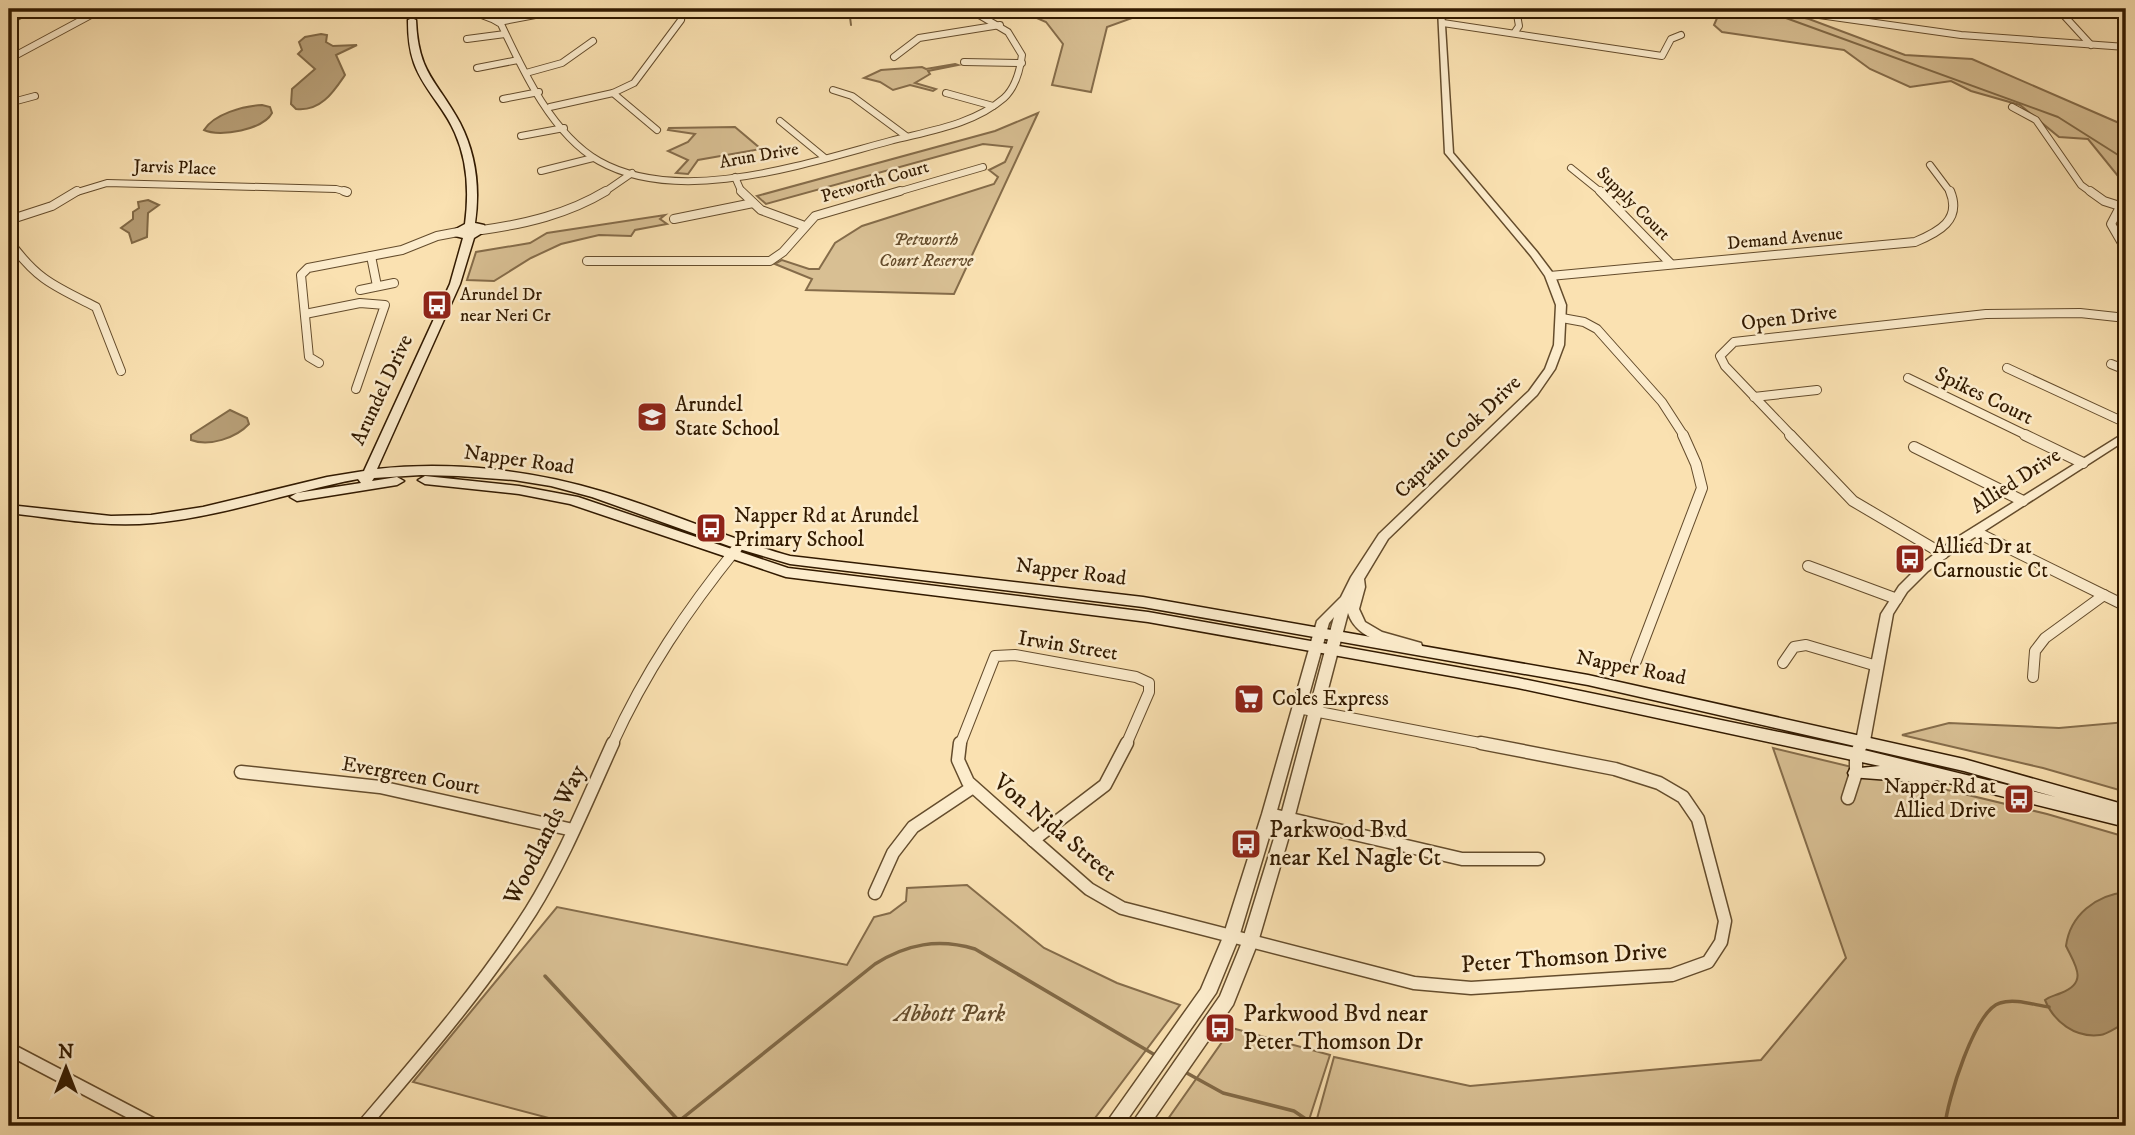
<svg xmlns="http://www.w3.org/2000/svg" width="2135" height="1135" viewBox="0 0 2135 1135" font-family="'IM FELL DW Pica',serif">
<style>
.green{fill:#d8bf93;stroke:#856c4a;stroke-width:2}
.water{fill:#b69d75;stroke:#816946;stroke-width:2}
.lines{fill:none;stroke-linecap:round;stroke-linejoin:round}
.stream-far1{stroke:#816946;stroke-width:2}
.stream{stroke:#816946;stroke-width:3.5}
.minor-far3-casing{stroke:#644c2c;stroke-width:8}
.minor-far2-casing{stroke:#644c2c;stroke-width:10}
.minor-far1-casing{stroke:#644c2c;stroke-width:12}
.minor-casing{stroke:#644c2c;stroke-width:15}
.tertiary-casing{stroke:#644c2c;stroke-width:3}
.secondary-casing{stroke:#321a00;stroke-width:3}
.minor-far3{stroke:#fceccc;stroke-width:6}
.minor-far2{stroke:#fceccc;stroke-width:8}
.minor-far1{stroke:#fceccc;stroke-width:10}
.minor{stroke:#fceccc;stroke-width:12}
.tertiary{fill:#fceccc;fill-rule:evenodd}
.secondary{fill:#fceccc;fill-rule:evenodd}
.labels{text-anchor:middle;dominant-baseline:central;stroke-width:5;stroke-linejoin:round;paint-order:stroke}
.far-street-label{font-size:18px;fill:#321a00;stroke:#fceccc}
.far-park-label{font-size:18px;font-style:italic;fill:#644c2c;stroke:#fceccc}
.far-poi-label{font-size:18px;fill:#321a00;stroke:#fceccc;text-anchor:start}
.street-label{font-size:21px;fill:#321a00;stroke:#fceccc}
.poi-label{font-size:21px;fill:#321a00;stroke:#fceccc;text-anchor:start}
.near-street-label{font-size:24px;fill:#321a00;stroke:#fceccc}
.near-poi-label{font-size:24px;fill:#321a00;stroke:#fceccc;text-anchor:start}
.near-park-label{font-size:24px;font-style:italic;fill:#644c2c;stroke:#fceccc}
</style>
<rect width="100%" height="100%" fill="#fae1b1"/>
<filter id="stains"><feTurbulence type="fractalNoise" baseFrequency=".00286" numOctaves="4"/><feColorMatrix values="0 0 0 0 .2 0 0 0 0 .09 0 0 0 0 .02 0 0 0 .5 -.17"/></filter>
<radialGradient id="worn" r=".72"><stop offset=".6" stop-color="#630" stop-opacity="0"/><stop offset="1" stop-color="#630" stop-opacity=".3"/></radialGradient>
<g class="green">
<path d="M1016,9H1116L1135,17L1107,27L1091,92L1052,85L1063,44L1046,22Z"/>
<path d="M1721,9H1767L1809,19L1905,55L1972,59L2126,126V186L2088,139L2059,137L2020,105L1971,91L1951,81L1910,87L1870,69L1844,50L1722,32L1714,25Z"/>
<path d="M955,64L958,65L928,71L930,74L915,83L936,89L933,91L910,85L893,90L880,82L864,78L881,70L922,67L926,69Z"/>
<path d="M1038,113L954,294L806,290L812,279L775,264L782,260L809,269H819L835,243L862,226L994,184L998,177L989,170L1005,162L1012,147L983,144L766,204L757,196L995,131Z"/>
<path d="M735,127L761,149L698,160L688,174L676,173L688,160L668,151L688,142L695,134L668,130L669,128Z"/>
<path d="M665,215L660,219L667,224L635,230L631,236L599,235L561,244L531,258L494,281L467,280L476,252L530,243L547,233Z"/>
<path d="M2126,722V792L2043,768L1902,735L1949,723L2059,728Z"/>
<path d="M1773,748L2047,814L2126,837V1126H1315L1334,1057L1470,1086L1761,1060L1846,958Z"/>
<path d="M967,885L1044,948L1117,983L1180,1005L1089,1126H579L413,1082L557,907L847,965L874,917L890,913L906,901L907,888Z"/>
<path d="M1232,1028L1330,1055L1307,1126H1163Z"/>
</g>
<g class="water">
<path d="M321,34L327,35L326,42L333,46L357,45L336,55L345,75C334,91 321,112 296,109L291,104L292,89L315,69L298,54L302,50L299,42L305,37Z"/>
<path d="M262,105L270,107L272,113C264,129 220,138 204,130C214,114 243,106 262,105Z"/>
<path d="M148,200L159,205L148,213L147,237L132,243L129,233L121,228L133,219V212L139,208L138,202Z"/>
<path d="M230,410L247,418L249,424C236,438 209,447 191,440V435Z"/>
<path d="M2126,892V949L2118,965L2126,997V1023C2117,1026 2109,1034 2100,1035C2075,1038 2054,1022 2045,1000C2050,996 2054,996 2061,993C2089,982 2075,965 2066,946C2070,915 2096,895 2126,892Z"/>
</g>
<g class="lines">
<g class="stream-far1">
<path d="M849,9L851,25"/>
<path d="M1761,9L2058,117L2126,160"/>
</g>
<g class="stream">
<path d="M545,976L679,1121L875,964C907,944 938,938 975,949L1155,1055"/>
<path d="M1185,1072L1223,1093L1294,1111L1316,1126"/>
<path d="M1945,1126C1947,1101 1975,1010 2000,1003C2015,998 2034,1005 2049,1007"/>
</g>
<g class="minor-far3-casing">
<g id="minor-far3">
<path d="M1776,9L1961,35L2126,47"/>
<path d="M2058,9L2091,45"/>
<path d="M419,15C448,11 476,7 501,24C523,71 552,134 599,161C680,207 807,163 890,141C928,131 973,125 1004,98C1015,88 1020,70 1022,55L1008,32L969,9"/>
<path d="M9,21L32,9"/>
<path d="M499,22L567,9"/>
<path d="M1443,23L1662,56L1671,39L1681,35"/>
<path d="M1515,32L1519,26L1516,9"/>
<path d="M467,39L505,34"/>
<path d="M894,57L919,38L1000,25"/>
<path d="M9,59L102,9"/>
<path d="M964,62L1022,63"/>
<path d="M477,68L518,60"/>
<path d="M526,73L562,63L593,41"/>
<path d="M833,90L852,96L906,136"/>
<path d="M613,93L657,130"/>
<path d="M946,93L993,106"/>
<path d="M503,99L539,92"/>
<path d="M9,103L35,96"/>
<path d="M550,107L613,93L634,83L681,20"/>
<path d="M2012,107L2036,120L2081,185L2092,193"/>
<path d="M780,121L825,158"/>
<path d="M521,136L564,128"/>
<path d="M1930,165L1951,193"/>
<path d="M1571,168L1602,193"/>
<path d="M541,171L593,158"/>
<path d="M735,177L742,193"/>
<path d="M74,193L107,183L336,189L347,192"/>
<path d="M603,193L632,173"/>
<path d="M894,193L983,167"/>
</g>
</g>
<g class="minor-far2-casing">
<g id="minor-far2">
<path d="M344,191L347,192"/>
<path d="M741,191L761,210L802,225"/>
<path d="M1600,191L1671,264"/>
<path d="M2090,191L2104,201L2126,208"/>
<path d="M2120,207L2111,224L2126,250"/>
<path d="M674,219L753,203"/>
<path d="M9,220L52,206L77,191"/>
<path d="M482,230C525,224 568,214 606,191"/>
<path d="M9,241C37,280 54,286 96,307L121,371"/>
<path d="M371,256L377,286"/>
<path d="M587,261H770L783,252L815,216L900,191"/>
<path d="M1550,276L1915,242C1939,232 1962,220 1950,191"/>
<path d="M360,290L394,283"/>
<path d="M305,314L360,303L385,305L356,389"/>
<path d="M1562,318L1584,322L1597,329L1662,402L1684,436"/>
<path d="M319,363L309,357L301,275L308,268L402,250L437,236L458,232"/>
<path d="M2111,364L2126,370"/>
<path d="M2007,368L2126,423"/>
<path d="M1908,378L2028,436"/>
<path d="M1754,397L1817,390"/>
<path d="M1792,436L1725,366L1720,356L1734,342L1986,314L2080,313L2126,318"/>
</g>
</g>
<g class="minor-far1-casing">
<g id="minor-far1">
<path d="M1790,435L1853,501L1943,554"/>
<path d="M2025,435L2083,463"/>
<path d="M1914,447L2023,501"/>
<path d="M1976,532L2126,606"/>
<path d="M1808,566L1897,599"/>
<path d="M1636,661L1702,488L1696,464L1683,435"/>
<path d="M1783,663L1794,647L1806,645L1877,666"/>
<path d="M2033,677L2035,651L2045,638L2104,595"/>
<path d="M1298,708L1490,745"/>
<path d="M612,745C645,672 687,610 737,548"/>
<path d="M960,745L995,656L1015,655L1136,677L1149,683V692L1126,745"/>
</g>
</g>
<g class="minor-casing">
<g id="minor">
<path d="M960,743L958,760L968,782L1033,840"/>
<path d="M241,772L380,787L573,830"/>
<path d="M1848,798L1856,773V754"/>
<path d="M1269,814L1462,859H1538"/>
<path d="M1033,840L1089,889L1122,908L1414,983L1471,988L1672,975L1708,962L1721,942L1725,921L1698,819L1683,797L1659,783L1615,769L1481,743"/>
<path d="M1033,840L1105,785L1127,743"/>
<path d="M875,893L893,853L913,827L973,787"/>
<path d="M9,1049L156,1126"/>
<path d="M363,1126C422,1057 482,988 531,911C564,858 587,800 613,743"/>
</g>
</g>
<g class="tertiary-casing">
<g id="tertiary">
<path d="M1438,9H1444L1453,153L1537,252L1555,276L1566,305L1564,345L1555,369L1537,395L1388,539L1364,579L1365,587L1359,609L1365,622L1382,632L1421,643L1422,646L1416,650C1392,645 1357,641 1348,613L1294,819L1258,942L1233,1005L1149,1126H1130L1220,996L1242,942L1280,819L1334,617L1329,623L1276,814L1239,937L1216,993L1123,1126H1104L1201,989L1223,937L1262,814L1317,621L1341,597L1351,577L1379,534L1529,391L1545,369L1554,345L1556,305L1545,276L1531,256L1445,153Z"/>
<path d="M2126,432V440L1961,546L1928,571L1907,592L1893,614L1870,741L1861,758H1851L1849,754L1856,741L1881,614L1899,586L1920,565L1953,540Z"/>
</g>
</g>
<g class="secondary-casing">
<path id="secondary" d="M412,18L416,20C418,74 437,80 460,123C476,154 480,189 475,223L484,225L487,230L474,238L460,284L377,469C451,461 533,470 604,492C667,511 727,538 790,556L1143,597L1588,675L1964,759L2126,805V827L1936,780L1930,783L1850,777L1848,773L1850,769L1880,766L1518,688L1148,622L786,577L570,504L519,494L425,484L418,480L425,476L519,486L578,497L788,568L1148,612L1518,678L1856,748L2056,797L1964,771L1588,685L1143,607L790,564L729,546L592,497L551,486L514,480L458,476L421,475L374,478L372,481L397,477L404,481L397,485L297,501L290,497L297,493L361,483L358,479C289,492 222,517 153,523C105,528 56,518 9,513V505L111,516L151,515L203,507L327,477L364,471L450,284L463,238L455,236L454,230L465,224C469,194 468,162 455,133C445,108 423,89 414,63C409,49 408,35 408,20Z"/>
</g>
<use href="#minor-far3" class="minor-far3"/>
<use href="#minor-far2" class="minor-far2"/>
<use href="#minor-far1" class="minor-far1"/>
<use href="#minor" class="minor"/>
<use href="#tertiary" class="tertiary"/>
<use href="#secondary" class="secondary"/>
</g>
<defs>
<g id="bus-square" transform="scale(1.575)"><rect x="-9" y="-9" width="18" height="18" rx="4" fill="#8f2418" stroke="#fceccc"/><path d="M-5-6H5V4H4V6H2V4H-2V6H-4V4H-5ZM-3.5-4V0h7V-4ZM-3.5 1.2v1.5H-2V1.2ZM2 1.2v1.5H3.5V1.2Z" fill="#fff"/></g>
<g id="school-square" transform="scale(1.575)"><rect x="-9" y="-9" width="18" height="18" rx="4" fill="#8f2418" stroke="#fceccc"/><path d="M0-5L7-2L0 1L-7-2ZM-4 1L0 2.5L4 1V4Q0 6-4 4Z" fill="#fff"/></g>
<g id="supermarket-square" transform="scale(1.575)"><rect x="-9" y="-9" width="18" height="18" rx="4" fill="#8f2418" stroke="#fceccc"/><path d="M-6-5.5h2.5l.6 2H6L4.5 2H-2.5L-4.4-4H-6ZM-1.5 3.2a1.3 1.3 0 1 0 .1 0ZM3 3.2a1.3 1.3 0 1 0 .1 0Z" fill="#fff"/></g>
</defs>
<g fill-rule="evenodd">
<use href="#bus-square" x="437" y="305"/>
<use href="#school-square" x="652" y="417"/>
<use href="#bus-square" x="711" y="528"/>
<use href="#bus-square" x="1910" y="559"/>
<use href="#supermarket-square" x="1249" y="699"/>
<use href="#bus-square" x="2019" y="799"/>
<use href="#bus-square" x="1246" y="844"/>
<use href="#bus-square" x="1220" y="1028"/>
</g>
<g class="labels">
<g class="far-street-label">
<text transform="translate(759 156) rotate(-10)">Arun Drive</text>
<text transform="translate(175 168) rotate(2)">Jarvis Place</text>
<text transform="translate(875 182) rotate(-16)">Petworth Court</text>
<text transform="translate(1633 204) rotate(45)">Supply Court</text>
<text transform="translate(1785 239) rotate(-5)">Demand Avenue</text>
</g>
<g class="far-park-label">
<text x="926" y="240">Petworth<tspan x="926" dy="21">Court Reserve</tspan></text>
</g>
<g class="far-poi-label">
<text x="460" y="295">Arundel Dr<tspan x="460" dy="21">near Neri Cr</tspan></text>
</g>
<g class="street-label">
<text transform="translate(1789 318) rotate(-7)">Open Drive</text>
<text transform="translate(382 390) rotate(-65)">Arundel Drive</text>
<text transform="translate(1984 396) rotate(26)">Spikes Court</text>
<text transform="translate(1458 437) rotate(-44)">Captain Cook Drive</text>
<text transform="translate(519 460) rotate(8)">Napper Road</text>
<text transform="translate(2016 481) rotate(-33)">Allied Drive</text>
<text transform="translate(1071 572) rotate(7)">Napper Road</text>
<text transform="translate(1068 646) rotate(9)">Irwin Street</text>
<text transform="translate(1631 668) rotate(11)">Napper Road</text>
<text transform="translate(411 776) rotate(10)">Evergreen Court</text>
</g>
<g class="poi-label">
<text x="675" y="405">Arundel<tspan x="675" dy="24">State School</tspan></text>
<text x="734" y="516">Napper Rd at Arundel<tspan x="734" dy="24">Primary School</tspan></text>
<text x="1933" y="547">Allied Dr at<tspan x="1933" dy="24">Carnoustie Ct</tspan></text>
<text x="1272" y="699">Coles Express</text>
<text x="1996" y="787" text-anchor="end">Napper Rd at<tspan x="1996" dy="24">Allied Drive</tspan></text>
</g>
<g class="near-street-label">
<text transform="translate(1055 828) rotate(40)">Von Nida Street</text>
<text transform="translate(545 835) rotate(-63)">Woodlands Way</text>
<text transform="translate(1564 958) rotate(-4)">Peter Thomson Drive</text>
</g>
<g class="near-poi-label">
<text x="1269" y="830">Parkwood Bvd<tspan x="1269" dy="28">near Kel Nagle Ct</tspan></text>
<text x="1243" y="1014">Parkwood Bvd near<tspan x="1243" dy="28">Peter Thomson Dr</tspan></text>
</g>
<g class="near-park-label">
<text x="950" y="1014">Abbott Park</text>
</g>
</g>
<rect width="2135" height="1135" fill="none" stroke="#fae1b1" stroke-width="35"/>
<rect x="10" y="10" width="2114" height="1114" fill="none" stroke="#321a00" stroke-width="3.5"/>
<rect x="18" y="18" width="2100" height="1100" fill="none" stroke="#321a00" stroke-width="2"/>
<g transform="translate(66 1068)" stroke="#fceccc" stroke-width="5" paint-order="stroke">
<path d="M0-5L12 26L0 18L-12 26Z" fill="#321a00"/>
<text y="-10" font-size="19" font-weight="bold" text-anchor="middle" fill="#321a00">N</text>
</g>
<rect width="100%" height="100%" filter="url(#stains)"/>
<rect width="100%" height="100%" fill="url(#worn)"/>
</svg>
